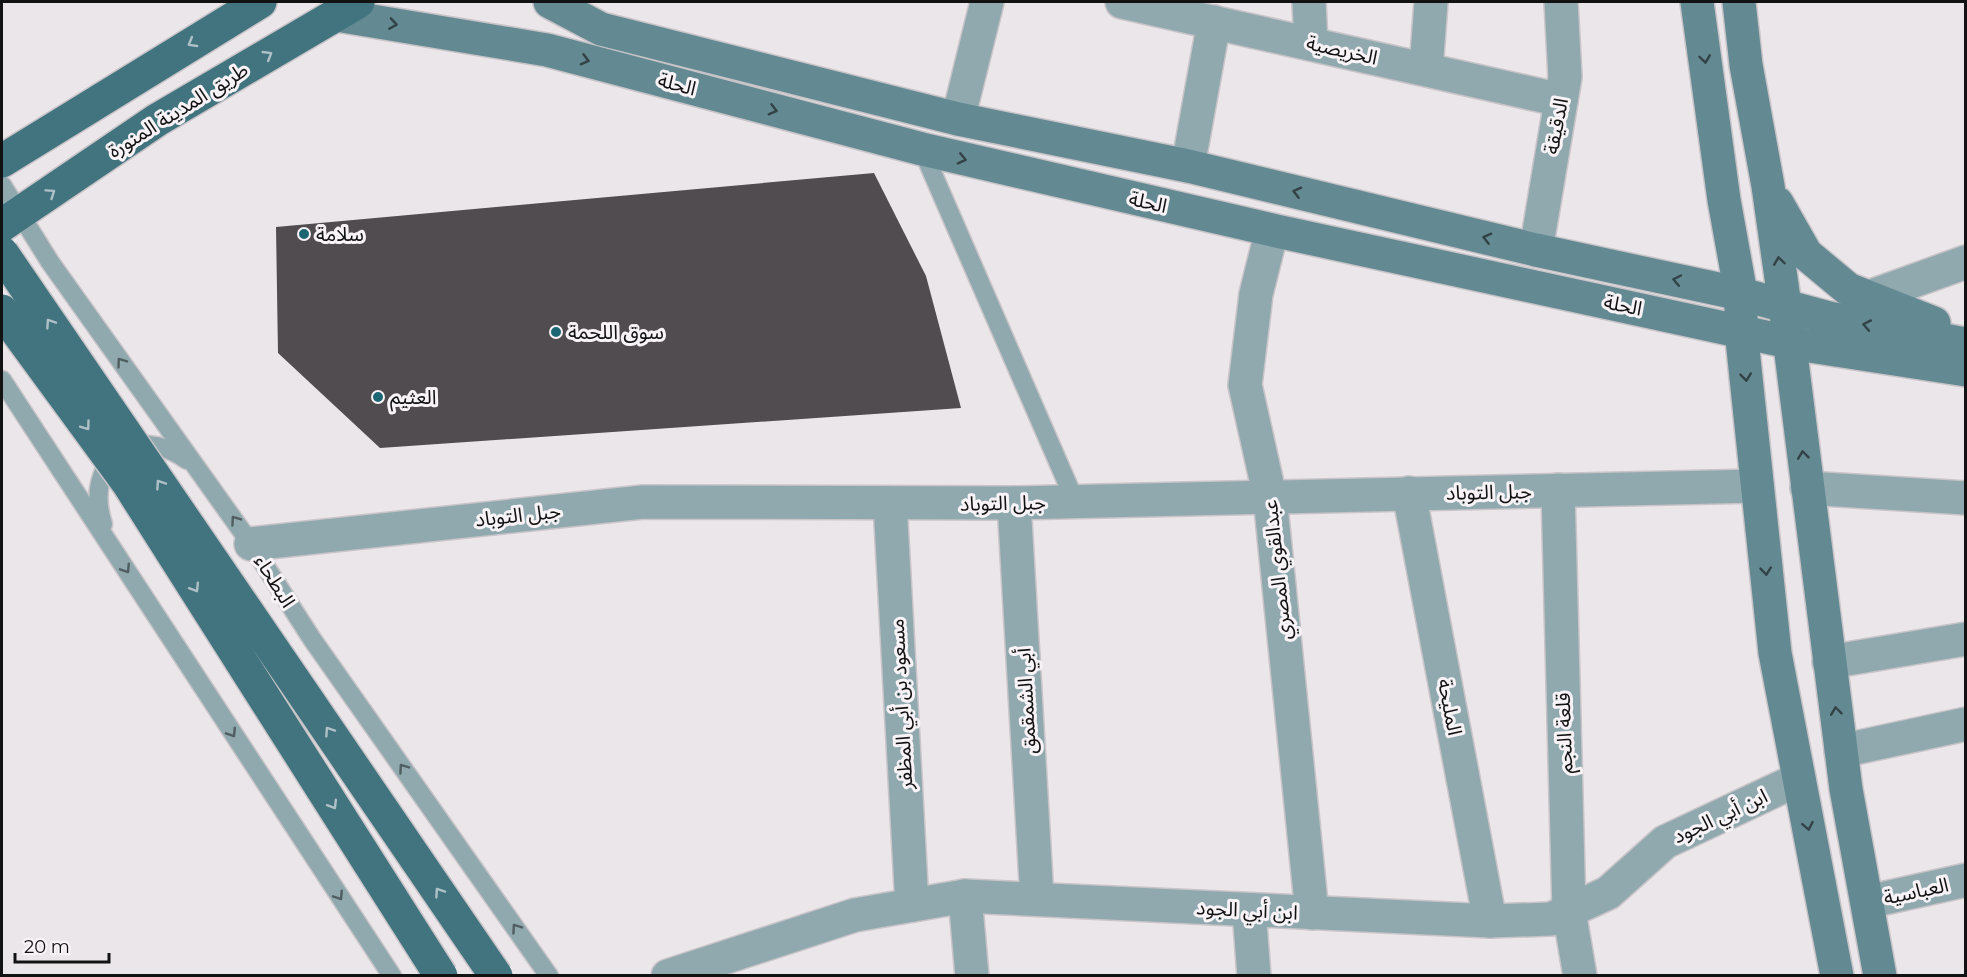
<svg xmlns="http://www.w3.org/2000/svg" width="1967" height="977" viewBox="0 0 1967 977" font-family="Montserrat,'Noto Sans Arabic',sans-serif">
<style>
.building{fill:#504c4f}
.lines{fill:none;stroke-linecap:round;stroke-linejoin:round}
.lane-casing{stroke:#c8c4c8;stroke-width:21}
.street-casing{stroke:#c8c4c8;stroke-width:36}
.secondary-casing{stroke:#c8c4c8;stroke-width:36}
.primary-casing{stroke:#c8c4c8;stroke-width:36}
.lane{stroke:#8fa9af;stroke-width:18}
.street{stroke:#8fa9af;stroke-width:33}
.secondary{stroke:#638a93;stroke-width:33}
.primary{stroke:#41747f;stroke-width:33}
.primary-bridge-casing{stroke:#c8c4c8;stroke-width:36;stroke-linecap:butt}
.primary-bridge{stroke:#41747f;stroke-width:33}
.oneway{stroke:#334246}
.oneway2{stroke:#afc0c7}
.oneway3{stroke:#515e61}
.poi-dot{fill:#1c6572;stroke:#f8f3f7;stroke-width:2}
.labels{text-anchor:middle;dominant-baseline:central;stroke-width:6;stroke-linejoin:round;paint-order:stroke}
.street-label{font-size:20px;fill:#131213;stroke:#f8f3f7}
.poi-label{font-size:20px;fill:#131213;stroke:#f8f3f7;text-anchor:start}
</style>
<rect width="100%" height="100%" fill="#ebe6ea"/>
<path class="building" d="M874,173L926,276L961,408L380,448L278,353L276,227Z"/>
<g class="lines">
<g class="lane-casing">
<g id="lane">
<path d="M922,149L1075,501"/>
<path d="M2,185L50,262L251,544L312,639L549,976"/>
<path d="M2,380L392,976"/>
<path d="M103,524C83,463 133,421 187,460"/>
</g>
</g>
<g class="street-casing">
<g id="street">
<path d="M1122,2L1561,100"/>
<path d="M1309,2L1311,44"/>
<path d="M1426,69L1431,2"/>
<path d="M958,119L987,2"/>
<path d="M1188,166L1214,22"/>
<path d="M1272,230L1256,294L1245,385L1270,497L1312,913"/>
<path d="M1536,250L1565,77L1561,2"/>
<path d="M1869,297L1966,262"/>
<path d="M1807,488L1966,498"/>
<path d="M1558,490L1569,911L1580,976"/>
<path d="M1409,493L1490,921"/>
<path d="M890,503L912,905"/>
<path d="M1014,503L1037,899"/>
<path d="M251,544L643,502L1014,503L1757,486"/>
<path d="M1829,662L1966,639"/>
<path d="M1841,751L1966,724"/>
<path d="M965,896L972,976"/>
<path d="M1867,902L1966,880"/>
<path d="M1249,910L1254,976"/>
<path d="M668,976L855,915L965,896L1490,921L1551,919L1608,893L1665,842L1799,779"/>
</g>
</g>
<g class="secondary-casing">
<g id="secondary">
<path d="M550,2L601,29L958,119L1188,166L1536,250L1741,294L1829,318L1966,344"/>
<path d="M1697,2L1724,200L1741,294V330L1775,653L1837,976"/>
<path d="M1739,2L1746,65L1768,186L1785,306L1846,789L1880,976"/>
<path d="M336,15L547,50L922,149L1272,230L1803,345L1966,370"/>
<path d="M1777,203L1806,254L1848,289L1934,323"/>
</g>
</g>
<g class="primary-casing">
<g id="primary">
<path d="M2,161L260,2"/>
<path d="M2,225L157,120L358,2"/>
</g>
</g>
<use href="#lane" class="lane"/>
<use href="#street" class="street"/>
<use href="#secondary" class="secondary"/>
<use href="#primary" class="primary"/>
<g class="primary-bridge-casing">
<g id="primary-bridge">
<path d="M2,253L496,976"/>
<path d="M2,311L128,483L441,976"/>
</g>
</g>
<use href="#primary-bridge" class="primary-bridge"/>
</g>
<defs><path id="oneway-chevron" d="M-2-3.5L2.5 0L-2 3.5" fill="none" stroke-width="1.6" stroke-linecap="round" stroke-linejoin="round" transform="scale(1.5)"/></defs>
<g class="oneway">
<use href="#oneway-chevron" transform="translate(393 24) rotate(9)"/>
<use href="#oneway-chevron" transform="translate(1705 59) rotate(82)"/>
<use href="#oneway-chevron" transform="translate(585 60) rotate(15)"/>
<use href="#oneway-chevron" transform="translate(773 110) rotate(15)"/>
<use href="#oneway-chevron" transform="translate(962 159) rotate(13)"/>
<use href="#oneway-chevron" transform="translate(1297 192) rotate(-166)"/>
<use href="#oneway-chevron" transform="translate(1487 238) rotate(-166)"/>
<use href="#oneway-chevron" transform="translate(1779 261) rotate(-98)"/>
<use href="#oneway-chevron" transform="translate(1677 280) rotate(-168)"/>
<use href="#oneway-chevron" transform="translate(1867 325) rotate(-169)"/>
<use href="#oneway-chevron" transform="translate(1746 377) rotate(84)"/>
<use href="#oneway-chevron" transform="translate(1803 455) rotate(-97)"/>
<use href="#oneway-chevron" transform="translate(1766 571) rotate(84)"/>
<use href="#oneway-chevron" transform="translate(1836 711) rotate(-97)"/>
<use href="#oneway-chevron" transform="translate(1808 826) rotate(79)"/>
</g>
<g class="oneway2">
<use href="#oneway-chevron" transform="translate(192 43) rotate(149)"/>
<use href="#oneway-chevron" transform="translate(268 55) rotate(-31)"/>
<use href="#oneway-chevron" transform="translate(51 193) rotate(-34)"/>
<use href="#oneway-chevron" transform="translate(50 323) rotate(-124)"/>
<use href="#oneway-chevron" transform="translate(86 426) rotate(54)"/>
<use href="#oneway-chevron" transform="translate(160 484) rotate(-124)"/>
<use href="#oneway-chevron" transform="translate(195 588) rotate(58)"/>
<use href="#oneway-chevron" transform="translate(329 731) rotate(-124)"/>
<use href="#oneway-chevron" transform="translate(333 805) rotate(58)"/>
<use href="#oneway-chevron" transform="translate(439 892) rotate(-124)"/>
</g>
<g class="oneway3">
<use href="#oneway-chevron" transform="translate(121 362) rotate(-126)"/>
<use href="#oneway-chevron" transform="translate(235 520) rotate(-125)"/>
<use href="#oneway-chevron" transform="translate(126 569) rotate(57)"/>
<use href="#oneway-chevron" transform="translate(232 733) rotate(57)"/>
<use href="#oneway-chevron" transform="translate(403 768) rotate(-125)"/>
<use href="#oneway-chevron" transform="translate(339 896) rotate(57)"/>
<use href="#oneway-chevron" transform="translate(516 928) rotate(-125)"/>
</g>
<g class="poi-dot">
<circle cx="304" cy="234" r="6"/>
<circle cx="556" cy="332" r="6"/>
<circle cx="378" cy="397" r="6"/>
</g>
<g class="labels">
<g class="street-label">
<text transform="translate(1342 50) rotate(13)">الخريصية</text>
<text transform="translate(677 84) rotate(15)">الحلة</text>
<text transform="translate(178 110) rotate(-32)">طريق المدينة المنورة</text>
<text transform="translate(1556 126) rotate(-79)">الدقيقة</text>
<text transform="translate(1148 202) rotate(13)">الحلة</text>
<text transform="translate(1623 305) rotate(12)">الحلة</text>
<text transform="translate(1489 492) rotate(-1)">جبل التوباد</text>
<text transform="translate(1003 503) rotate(-1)">جبل التوباد</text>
<text transform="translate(518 515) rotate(-6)">جبل التوباد</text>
<text transform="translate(1277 570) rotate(-96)">عبدالقوي المصري</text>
<text transform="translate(275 581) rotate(58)">البطحاء</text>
<text transform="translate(1026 701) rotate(-93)">أبي الشمقمق</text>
<text transform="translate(901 704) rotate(-93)">مسعود بن أبي المظفر</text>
<text transform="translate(1450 707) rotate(79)">المليحة</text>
<text transform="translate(1564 733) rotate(-92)">قلعة النجم</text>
<text transform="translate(1720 816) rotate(-25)">ابن أبي الجود</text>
<text transform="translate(1916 891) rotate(-12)">العباسية</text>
<text transform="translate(1247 910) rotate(3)">ابن أبي الجود</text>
</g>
<g class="poi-label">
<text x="316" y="234">سلامة</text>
<text x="568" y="332">سوق اللحمة</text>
<text x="390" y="397">العثيم</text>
</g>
</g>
<rect width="1967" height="977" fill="none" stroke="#131213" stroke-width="6"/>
<path d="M15 953v9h94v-9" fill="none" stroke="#131213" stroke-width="3"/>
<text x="24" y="953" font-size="18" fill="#131213" stroke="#f8f3f7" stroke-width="4.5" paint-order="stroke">20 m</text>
</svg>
